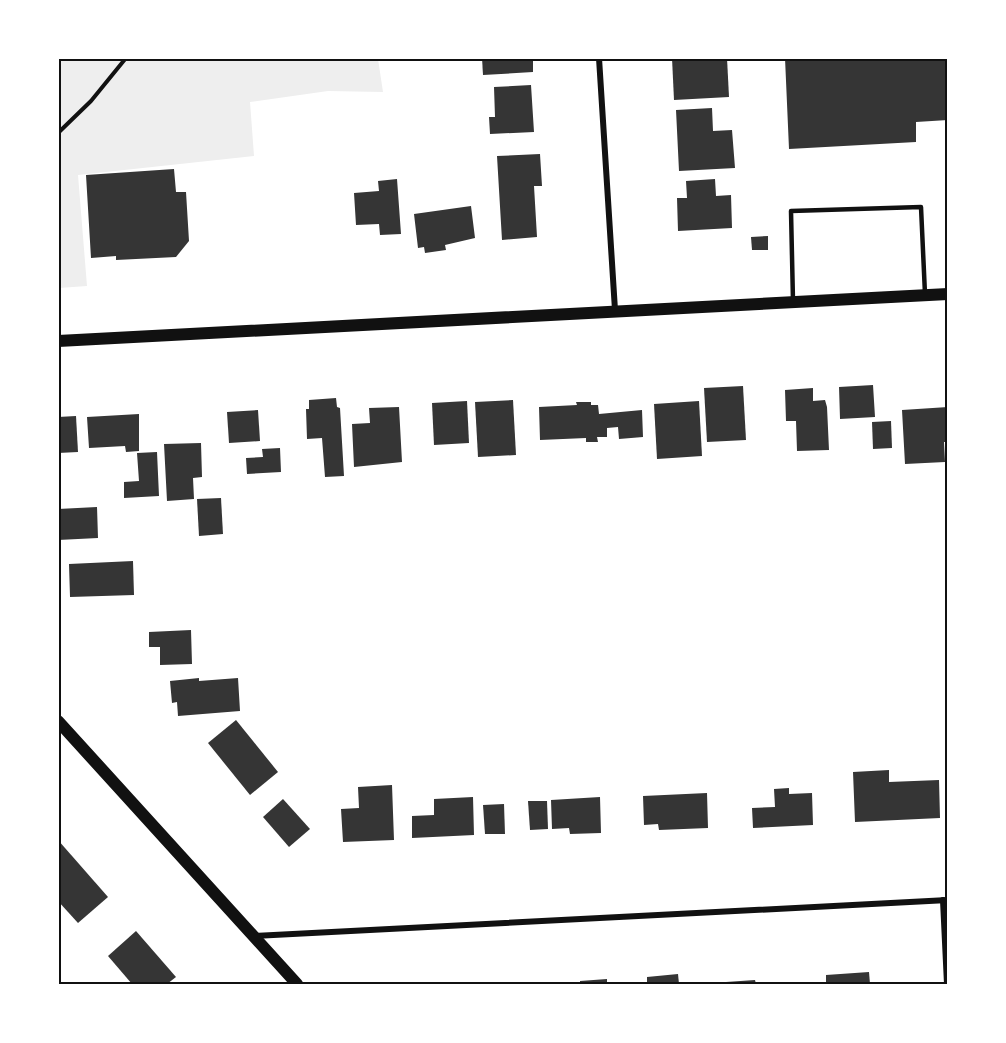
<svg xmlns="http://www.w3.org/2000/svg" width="1006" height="1043" viewBox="0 0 1006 1043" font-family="'PT Sans',sans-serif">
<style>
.green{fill:#eee}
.building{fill:#353535}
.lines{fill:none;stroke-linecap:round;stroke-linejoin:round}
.path{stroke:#111;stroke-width:4}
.service{stroke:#111;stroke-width:4.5}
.minor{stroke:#111;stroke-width:6}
.secondary{stroke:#111;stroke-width:12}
.neatline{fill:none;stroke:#111;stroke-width:2}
</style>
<rect width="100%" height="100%" fill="#fff"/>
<path class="green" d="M59,59H378L383,92L328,91L250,102L254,156L78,175L87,286L59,288Z"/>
<g class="building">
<path d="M482,58H533V72L483,75Z"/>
<path d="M672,58H727L729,97L674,100Z"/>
<path d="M785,58H948V120L916,122V142L789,149Z"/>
<path d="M531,85L534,132L490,134L489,117H495L494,87Z"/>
<path d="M712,108L713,131L732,130L735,168L679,171L676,110Z"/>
<path d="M540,154L542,186H534L537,237L502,240L497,156Z"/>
<path d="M174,169L176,192H186L189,241L176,257L116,260V256L91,258L86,175Z"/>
<path d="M397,179L401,234L380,235L379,224L356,225L354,193L379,191L378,181Z"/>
<path d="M715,179L716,196L731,195L732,228L678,231L677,198H687L686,181Z"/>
<path d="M471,206L475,238L445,245L446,250L425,253L424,247L418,248L414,214Z"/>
<path d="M768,236V250H752L751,237Z"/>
<path d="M873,385L875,417L840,419L839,387Z"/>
<path d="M743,386L746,440L707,442L704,388Z"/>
<path d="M813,388V401L825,400L827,407L829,450L797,451L796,421H786L785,390Z"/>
<path d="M336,398L337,407L340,408L344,476L325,477L322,438L307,439L306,409H309V400Z"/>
<path d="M513,400L516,455L478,457L475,402Z"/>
<path d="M467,401L469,443L434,445L432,403Z"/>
<path d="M699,401L702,456L657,459L654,404Z"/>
<path d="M576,402H591V405H598L599,414L642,410L643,437L619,439L618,427L607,428V437H597L598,442H586V438L540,440L539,407L577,405Z"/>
<path d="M399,407L402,462L354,467L352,424L370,423L369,408Z"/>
<path d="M948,407V442H944L945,462L905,464L902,410Z"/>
<path d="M258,410L260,441L229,443L227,412Z"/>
<path d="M139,414V451L126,452L125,446L89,448L87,417Z"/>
<path d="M76,416L78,452L58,453V417Z"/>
<path d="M891,421L892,448L873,449L872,422Z"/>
<path d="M201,443L202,477L193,478L194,499L167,501L164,444Z"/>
<path d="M280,448L281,472L247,474L246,458L263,457L262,449Z"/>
<path d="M157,452L159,496L124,498V482L139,481L137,453Z"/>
<path d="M221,498L223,534L199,536L197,499Z"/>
<path d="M97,507L98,538L58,540V509Z"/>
<path d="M133,561L134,595L70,597L69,564Z"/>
<path d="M191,630L192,664L160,665V647H149V632Z"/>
<path d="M199,678V681L238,678L240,711L178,716L177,702L172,703L170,681Z"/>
<path d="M236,720L278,772L250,795L208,743Z"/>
<path d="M889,770V782L939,780L940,818L855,822L853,772Z"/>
<path d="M392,785L394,840L343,842L341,809L359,808L358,787Z"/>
<path d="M789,788V794L812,793L813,825L753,828L752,808L775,807L774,789Z"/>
<path d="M707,793L708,828L659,830L658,824L644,825L643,796Z"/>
<path d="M473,797L474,835L412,838V816L434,815V799Z"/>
<path d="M600,797L601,833L570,834L569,828L552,829L551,800Z"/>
<path d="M283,799L310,829L289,847L263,817Z"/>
<path d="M528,801H547L548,829L530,830Z"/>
<path d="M504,804L505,834H485L483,805Z"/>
<path d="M58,840L108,897L78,923L58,901Z"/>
<path d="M136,931L176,977L167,984H132L108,956Z"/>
<path d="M869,972L870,984H826V975Z"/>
<path d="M678,974L679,984H647V977Z"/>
<path d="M607,979V984H580V981Z"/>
<path d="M755,980L756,984H726V982Z"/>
</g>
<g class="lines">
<path class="path" d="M58,133L91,101L126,58"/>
<path class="service" d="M793,301L791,211L921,207L925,294"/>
<g class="minor">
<path d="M599,58L615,310"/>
<path d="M943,900L947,984"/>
<path d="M254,936L948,900"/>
</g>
<g class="secondary">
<path d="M58,341L948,294"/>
<path d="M58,721L297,984"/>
</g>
</g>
<rect width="1006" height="1043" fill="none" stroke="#ffffff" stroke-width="120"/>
<rect x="60" y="60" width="886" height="923" class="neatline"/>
</svg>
